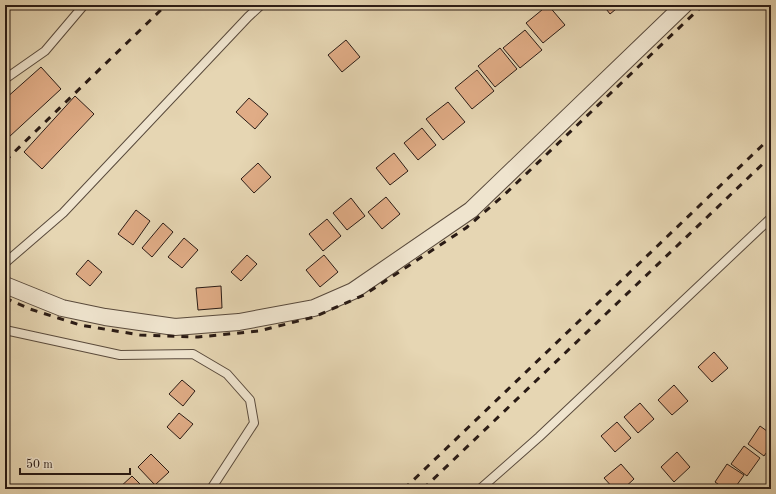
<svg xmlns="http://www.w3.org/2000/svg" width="776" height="494" viewBox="0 0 776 494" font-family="'Old Standard TT',serif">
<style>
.building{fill:#e0ac86;stroke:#2a1b15}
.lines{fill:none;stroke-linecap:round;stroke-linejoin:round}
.service-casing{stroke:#594a3c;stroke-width:10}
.minor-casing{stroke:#594a3c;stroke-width:18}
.service{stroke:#efe4ce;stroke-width:8}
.minor{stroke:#efe4ce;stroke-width:16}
.rail{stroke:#2a1b15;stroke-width:3;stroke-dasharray:7 7;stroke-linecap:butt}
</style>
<rect width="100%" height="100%" fill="#e6d6b3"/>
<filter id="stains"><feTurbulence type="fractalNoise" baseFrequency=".005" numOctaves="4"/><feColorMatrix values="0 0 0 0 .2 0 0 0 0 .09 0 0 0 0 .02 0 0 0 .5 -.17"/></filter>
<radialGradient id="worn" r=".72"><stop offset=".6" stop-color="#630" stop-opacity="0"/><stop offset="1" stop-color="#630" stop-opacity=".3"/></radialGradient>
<g class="building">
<path d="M548,5L565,25L543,43L526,23Z"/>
<path d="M603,5H621L610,14Z"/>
<path d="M525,30L542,50L520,68L503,48Z"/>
<path d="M346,40L360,57L342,72L328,55Z"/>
<path d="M500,48L517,69L495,87L478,66Z"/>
<path d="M41,67L61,89L9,137L5,133V99Z"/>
<path d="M477,70L494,91L472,109L455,88Z"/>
<path d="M75,96L94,114L42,169L24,152Z"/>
<path d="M249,98L268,114L255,129L236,112Z"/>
<path d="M448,102L465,122L443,140L426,119Z"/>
<path d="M422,128L436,145L418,160L404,143Z"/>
<path d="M394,153L408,171L390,185L376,168Z"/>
<path d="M258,163L271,177L254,193L241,179Z"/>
<path d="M386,197L400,214L382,229L368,212Z"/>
<path d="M351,198L365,216L347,230L333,213Z"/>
<path d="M136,210L150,221L133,245L118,234Z"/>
<path d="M327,219L341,236L323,251L309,234Z"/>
<path d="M163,223L173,232L152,257L142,248Z"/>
<path d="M184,238L198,250L182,268L168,257Z"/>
<path d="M247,255L257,264L241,281L231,272Z"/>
<path d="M324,255L338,272L320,287L306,270Z"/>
<path d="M88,260L102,272L90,286L76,274Z"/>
<path d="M221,286L222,308L198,310L196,288Z"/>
<path d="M714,352L728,368L712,382L698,367Z"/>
<path d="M182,380L195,391L183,406L169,394Z"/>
<path d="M674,385L688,401L672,415L658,400Z"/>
<path d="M640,403L654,419L638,433L624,417Z"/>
<path d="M179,413L193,424L180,439L167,427Z"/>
<path d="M617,422L631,438L615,452L601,436Z"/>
<path d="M760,426L771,434V446L764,456L748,444Z"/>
<path d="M744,446L760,458L747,476L731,464Z"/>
<path d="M677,452L690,467L674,482L661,467Z"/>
<path d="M151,454L169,472L155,485L138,467Z"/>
<path d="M621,464L634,479L623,489H614L604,478Z"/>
<path d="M727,464L744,475L734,489H725L715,482Z"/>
<path d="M132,476L145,489H118Z"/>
</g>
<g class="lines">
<g class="service-casing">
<g id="service">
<path d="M5,79L45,51L84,5"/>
<path d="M5,263L63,213L248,17L261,5"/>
<path d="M5,330L120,355L193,354L227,374L250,400L254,423L211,489"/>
<path d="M480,489L539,437L771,218"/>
</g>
</g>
<g class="minor-casing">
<path id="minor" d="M5,285L62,308L105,317L175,327L239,322L314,308L353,291L471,210L684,5"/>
</g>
<use href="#service" class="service"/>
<use href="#minor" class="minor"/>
<g class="rail">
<path d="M5,161L166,5"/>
<path d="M5,298L30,309L80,325L140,335L198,337L259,331L314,317L364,295L466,228L503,196L703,5"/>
<path d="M404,489L771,137"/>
<path d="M423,489L771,156"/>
</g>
</g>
<rect width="776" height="494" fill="none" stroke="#e6d6b3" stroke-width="20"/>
<rect x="6" y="6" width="764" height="482" fill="none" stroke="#2a1b15" stroke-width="2"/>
<rect x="10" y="10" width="756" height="474" fill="none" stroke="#2a1b15"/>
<path d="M20 468v6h110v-6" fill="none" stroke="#2a1b15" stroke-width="2"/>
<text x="26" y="468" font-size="12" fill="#2a1b15" stroke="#efe4ce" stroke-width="3" paint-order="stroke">50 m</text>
<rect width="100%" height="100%" filter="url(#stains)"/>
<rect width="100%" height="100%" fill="url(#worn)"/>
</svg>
